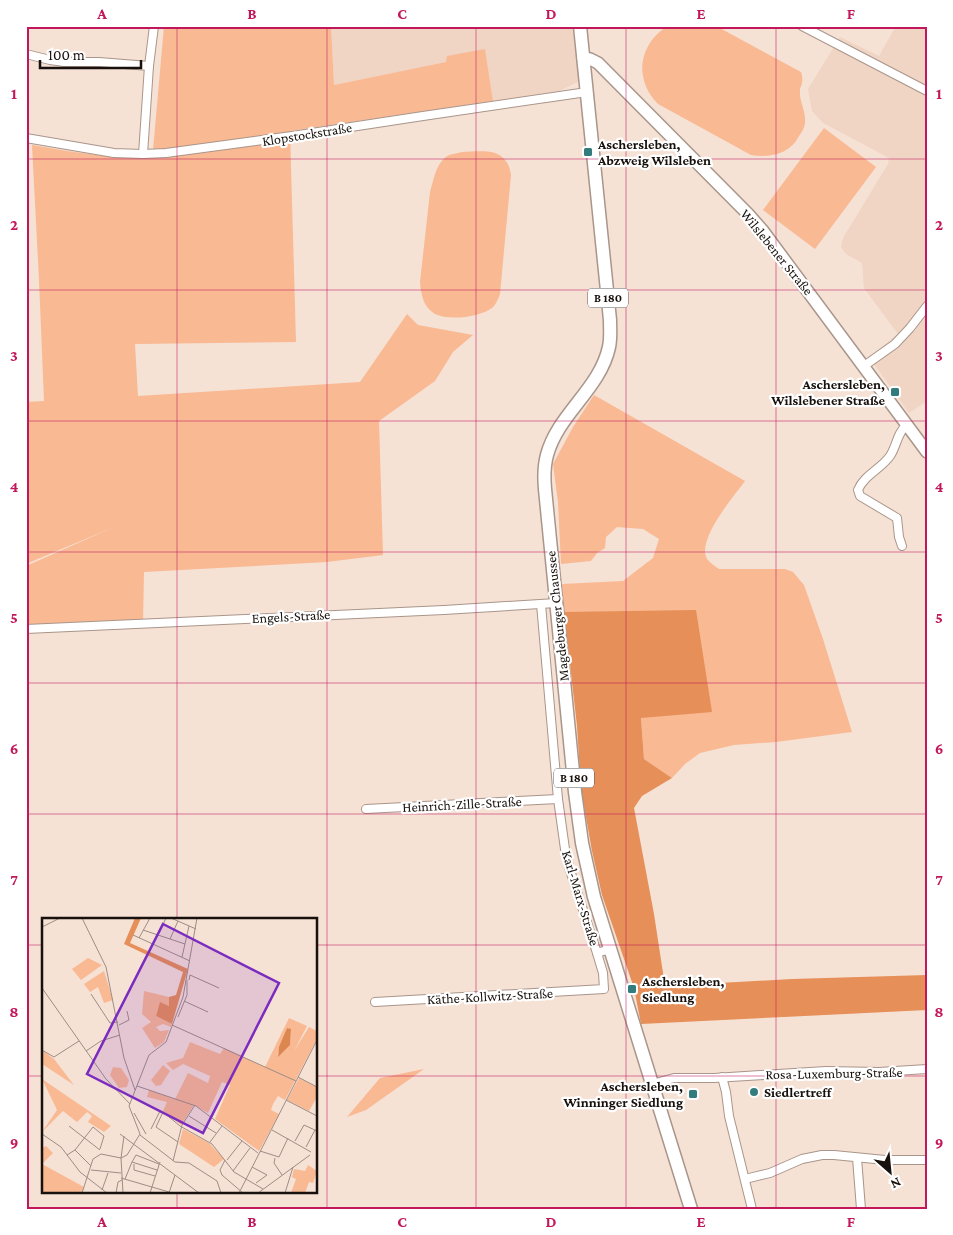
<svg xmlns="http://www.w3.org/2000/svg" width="953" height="1235" viewBox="0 0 953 1235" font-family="'Crimson Pro',serif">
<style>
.built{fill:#f0d4c4}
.green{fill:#f9b993}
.forest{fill:#e68f58}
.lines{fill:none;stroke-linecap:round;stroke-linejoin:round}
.street-casing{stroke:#a9958a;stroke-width:10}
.secondary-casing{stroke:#a9958a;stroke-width:14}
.primary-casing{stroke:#a9958a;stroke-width:15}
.street{stroke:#fff;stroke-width:8}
.secondary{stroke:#fff;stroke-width:11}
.primary{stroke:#fff;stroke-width:12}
.grid{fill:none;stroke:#c2185b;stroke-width:1;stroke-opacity:0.55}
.poi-dot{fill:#327c7d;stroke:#fff;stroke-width:2}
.labels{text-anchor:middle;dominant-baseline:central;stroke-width:4.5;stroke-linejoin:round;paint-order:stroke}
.shield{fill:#fff;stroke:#5d5855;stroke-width:1}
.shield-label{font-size:12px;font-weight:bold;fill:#17100c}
.street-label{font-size:14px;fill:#17100c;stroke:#fff}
.poi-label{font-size:14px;font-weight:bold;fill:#17100c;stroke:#fff;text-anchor:start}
.inset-road{fill:none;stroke:#9d8d85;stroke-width:1}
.view{fill:#7b2cbf;fill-opacity:0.15;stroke:#7b2cbf;stroke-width:2.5}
.inset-edge{fill:none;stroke:#17100c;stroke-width:2.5}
.neatline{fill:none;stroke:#c2185b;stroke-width:2}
.grid-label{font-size:16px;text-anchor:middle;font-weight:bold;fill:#c2185b}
</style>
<rect width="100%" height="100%" fill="#f6e1d5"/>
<g class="built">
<path d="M331,26H572L580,81L559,91L493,101L485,49L447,62L334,85Z"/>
<path d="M896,26H927V401L909,413L869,357L898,334L864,288L862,263L846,254L841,247L843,238L888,164L889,158L823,123L812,111L808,89L840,37L879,56Z"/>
</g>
<g class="green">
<path d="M164,26H331L334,85L446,62L447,56L485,49L493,101L290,131L296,342L135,344L138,396L360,382L407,314L418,325L473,335L453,352L435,381L379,421L383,555L327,562L144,572L143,623L26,629V566L114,527L26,564V402L44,401L39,280L32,145L67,151L112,157H150L153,150Z"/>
<path d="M669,26H716L801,72C802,75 803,80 802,83C801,88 800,86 800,91C799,101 806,111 805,122C805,127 802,132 799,136C790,154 770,158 751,155L658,104C650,96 645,87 643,76C639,57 651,34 669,26Z"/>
<path d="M824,128L876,167L815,249L763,210Z"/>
<path d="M462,152C475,152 496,148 505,160C509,164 510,170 511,175L500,294C498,299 496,305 492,308C480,317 449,321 435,314C423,307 421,294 420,282L430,192C434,179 436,162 449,155C453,154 458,153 462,152Z"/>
<path d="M594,395L745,481C734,496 696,540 707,559C710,563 715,566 719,569H785L793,572L804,585L823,639L852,732L776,742L734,745L700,753L685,764L672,778L644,759L641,717L589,612H564L562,584L623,581L653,558L659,539L643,529L617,527L606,537L605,548L597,553L591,561L561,564L558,502L553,464L573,427Z"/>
<path d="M424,1069L366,1110L347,1117L380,1078Z"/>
</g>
<path class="forest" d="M696,610L712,712L641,718L644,759L672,778L642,796L634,808L654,914L665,986L792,979L927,975V1010L641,1024L634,988L602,895L592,851L581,789L577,726L564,612Z"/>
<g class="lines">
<g class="street-casing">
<g id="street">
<path d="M802,26L927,91"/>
<path d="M26,54L50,60L64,62H99L149,66"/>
<path d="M26,138L114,153L143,154L166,153L292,136L423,116L587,92"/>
<path d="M143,154L149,66L154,26"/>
<path d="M864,366L895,344L910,328L927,306"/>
<path d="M902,546L899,537L897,518L860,496L858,490C864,475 881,469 890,456C897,446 897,432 907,425"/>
<path d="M541,604L558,799L565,849L569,867L597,953L610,949"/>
<path d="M26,629L444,610L556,603"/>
<path d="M366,809L558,799"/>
<path d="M375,1002L604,989L603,973L597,953"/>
<path d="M722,1077L726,1092L729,1116L752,1209"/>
<path d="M652,1084L674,1078H714L826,1071L879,1072L927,1069"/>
<path d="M857,1158L861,1209"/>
<path d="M745,1179L770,1173L802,1159L822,1155H834L885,1160H927"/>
</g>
</g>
<g class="secondary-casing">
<path id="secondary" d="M583,58L590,59L598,63L748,214L763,231L927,452"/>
</g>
<g class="primary-casing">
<path id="primary" d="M580,26L610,320C610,329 611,338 609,347C600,389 558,414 547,455C544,466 544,478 545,489L575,792L582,843L594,897L691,1209"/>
</g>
<use href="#street" class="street"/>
<use href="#secondary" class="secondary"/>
<use href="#primary" class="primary"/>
</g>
<path class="grid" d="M177,26V919M327,26V1209M476,26V1209M626,26V1209M776,26V1209M26,159H927M26,290H927M26,421H927M26,552H927M26,683H927M26,814H927M26,945H44M316,945H927M26,1076H44M316,1076H927M177,1191V1209"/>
<g class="poi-dot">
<rect x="583" y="147" width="10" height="10" rx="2.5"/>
<rect x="890" y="387" width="10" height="10" rx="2.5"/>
<rect x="627" y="984" width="10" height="10" rx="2.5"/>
<circle cx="754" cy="1092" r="5"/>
<rect x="688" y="1089" width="10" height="10" rx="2.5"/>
</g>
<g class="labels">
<g class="shield">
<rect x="588" y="288.5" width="40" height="19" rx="4"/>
<rect x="554" y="768.5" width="40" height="19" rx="4"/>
</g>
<g class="shield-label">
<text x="608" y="298">B 180</text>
<text x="574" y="778">B 180</text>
</g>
<g class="street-label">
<text transform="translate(307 134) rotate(-9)">Klopstockstraße</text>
<text transform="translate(777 252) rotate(51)">Wilslebener Straße</text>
<text transform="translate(291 616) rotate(-3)">Engels-Straße</text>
<text transform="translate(557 616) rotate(-96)">Magdeburger Chaussee</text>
<text transform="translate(462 804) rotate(-3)">Heinrich-Zille-Straße</text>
<text transform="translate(581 898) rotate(73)">Karl-Marx-Straße</text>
<text transform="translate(490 996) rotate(-3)">Käthe-Kollwitz-Straße</text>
<text transform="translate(834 1073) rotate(-1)">Rosa-Luxemburg-Straße</text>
</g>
<g class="poi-label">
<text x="598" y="144">Aschersleben,<tspan x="598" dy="16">Abzweig Wilsleben</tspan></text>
<text x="885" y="384" text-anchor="end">Aschersleben,<tspan x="885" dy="16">Wilslebener Straße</tspan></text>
<text x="642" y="981">Aschersleben,<tspan x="642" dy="16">Siedlung</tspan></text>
<text x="683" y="1086" text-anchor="end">Aschersleben,<tspan x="683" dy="16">Winninger Siedlung</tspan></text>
<text x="764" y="1092">Siedlertreff</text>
</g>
</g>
<g transform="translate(42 918)">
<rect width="275" height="275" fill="#f6e1d5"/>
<path d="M46,40L60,47L39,62L30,51ZM62,53L71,82L62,85L56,69L48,74L42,66ZM102,73L127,79L129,83L127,88L118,85L114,98L130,106L129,109L121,106L114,109L118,113L127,112L122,124L113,130L100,110L109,104L100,96ZM247,100L265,108L252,133L267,109L275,113V121L243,182L236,178L231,186L229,192L237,196L217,233L173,201L188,167L180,164L166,195L152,187L139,207L121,193L125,184L105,179L107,172L133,181L146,155L166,165L168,158L141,146L131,152L124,145L141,140L148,124L178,136L182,130L223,149ZM245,110L249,112L248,126L235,137ZM0,132L12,141L32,167L0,146ZM121,147L128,153L119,167L114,168L109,162ZM71,149L79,150L87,162L85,169L77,170L68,157ZM257,160L275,169V179L267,193L245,182ZM0,161L69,208L62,214L46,204L50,198L45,194L35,204L21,193L0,214L15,192ZM141,211L167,225L182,241L172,249L137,226ZM4,228L11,235L0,246L42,269L39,275H0V230ZM266,247L275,253L271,265L267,264L263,275H249L254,261L250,259L252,251L263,253Z" fill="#f9b993" fill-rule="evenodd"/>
<path d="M93,0H99L88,25L146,51L130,106L114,98L118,84L127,88V79L134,77L141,54L82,26Z" fill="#e68f58"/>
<path d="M245,110L249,111L248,127L236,139L237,129Z" fill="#dd8750"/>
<path class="inset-road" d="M40,0L64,49L82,140L93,172M129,0L154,11M0,9L18,0M101,12L143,26M117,15L124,0M91,17L148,43M97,20L108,0M128,21L136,3M140,39L147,8M147,62L148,57L177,70M0,70L64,161L88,186M49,76L68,105L76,104M142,83L166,94M136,99L145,77V62M77,107L87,102L85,93M130,107L254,163M0,132L12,139L37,123M44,133L59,123L78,117M256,159L275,169M95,168L154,188L216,235M244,182L275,198M121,194L138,208L170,226L192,254L221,271M121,194L114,209L136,224M92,195L104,216M147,198L174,215M27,208L58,232M109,211L118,193L121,194M230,212L269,234M0,216L19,229L38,254L65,275M78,216L157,275M98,217L133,244L147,245L175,263L179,275M253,223L262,207L275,213M168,224L180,208M264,229L273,212M33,232L49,248M218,233L237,239L246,220M25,237L33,232L51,209L62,218L58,231M233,240L232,245L240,257M183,242L178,252L180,257L201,275M185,242L200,223M131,243L140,207L153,187M90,244L94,237L117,246M92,246V252L113,258M210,249L225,257L214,265M49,252L79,255M191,253L208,230M79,260L127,274M83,261L90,244L115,252M60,272L66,255M40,275L51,241L59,236L79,240L82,218M74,275L76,264L80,262M81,275L79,240L85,237L98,216L87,188L107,137L124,124L141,79L155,0M108,275L118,244M127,275L133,257M197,275L275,122M216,275L268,237M243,275L251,249"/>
<path class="view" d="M121,6L237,65L161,215L45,156Z"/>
<rect width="275" height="275" class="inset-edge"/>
</g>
<rect width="953" height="1235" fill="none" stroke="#ffffff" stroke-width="55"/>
<g transform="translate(890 1172) rotate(153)" stroke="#ffffff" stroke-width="4" paint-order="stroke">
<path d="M0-4L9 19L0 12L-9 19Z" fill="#17100c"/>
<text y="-8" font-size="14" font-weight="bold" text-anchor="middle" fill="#17100c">N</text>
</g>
<path d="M40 60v8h101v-8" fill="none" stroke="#17100c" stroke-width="2.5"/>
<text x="48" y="60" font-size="15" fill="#17100c" stroke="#ffffff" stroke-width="4" paint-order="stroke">100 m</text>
<rect x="28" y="28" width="898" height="1180" class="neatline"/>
<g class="grid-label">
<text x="102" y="19">A</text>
<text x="252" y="19">B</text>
<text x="402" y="19">C</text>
<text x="551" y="19">D</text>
<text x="701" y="19">E</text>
<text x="851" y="19">F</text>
<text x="14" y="99">1</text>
<text x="939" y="99">1</text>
<text x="14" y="230">2</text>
<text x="939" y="230">2</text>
<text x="14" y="361">3</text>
<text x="939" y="361">3</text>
<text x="14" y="492">4</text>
<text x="939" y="492">4</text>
<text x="14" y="623">5</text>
<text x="939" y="623">5</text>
<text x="14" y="754">6</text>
<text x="939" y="754">6</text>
<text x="14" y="885">7</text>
<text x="939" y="885">7</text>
<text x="14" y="1017">8</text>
<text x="939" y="1017">8</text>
<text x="14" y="1148">9</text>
<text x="939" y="1148">9</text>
<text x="102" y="1227">A</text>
<text x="252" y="1227">B</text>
<text x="402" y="1227">C</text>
<text x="551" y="1227">D</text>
<text x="701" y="1227">E</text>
<text x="851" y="1227">F</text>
</g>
</svg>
